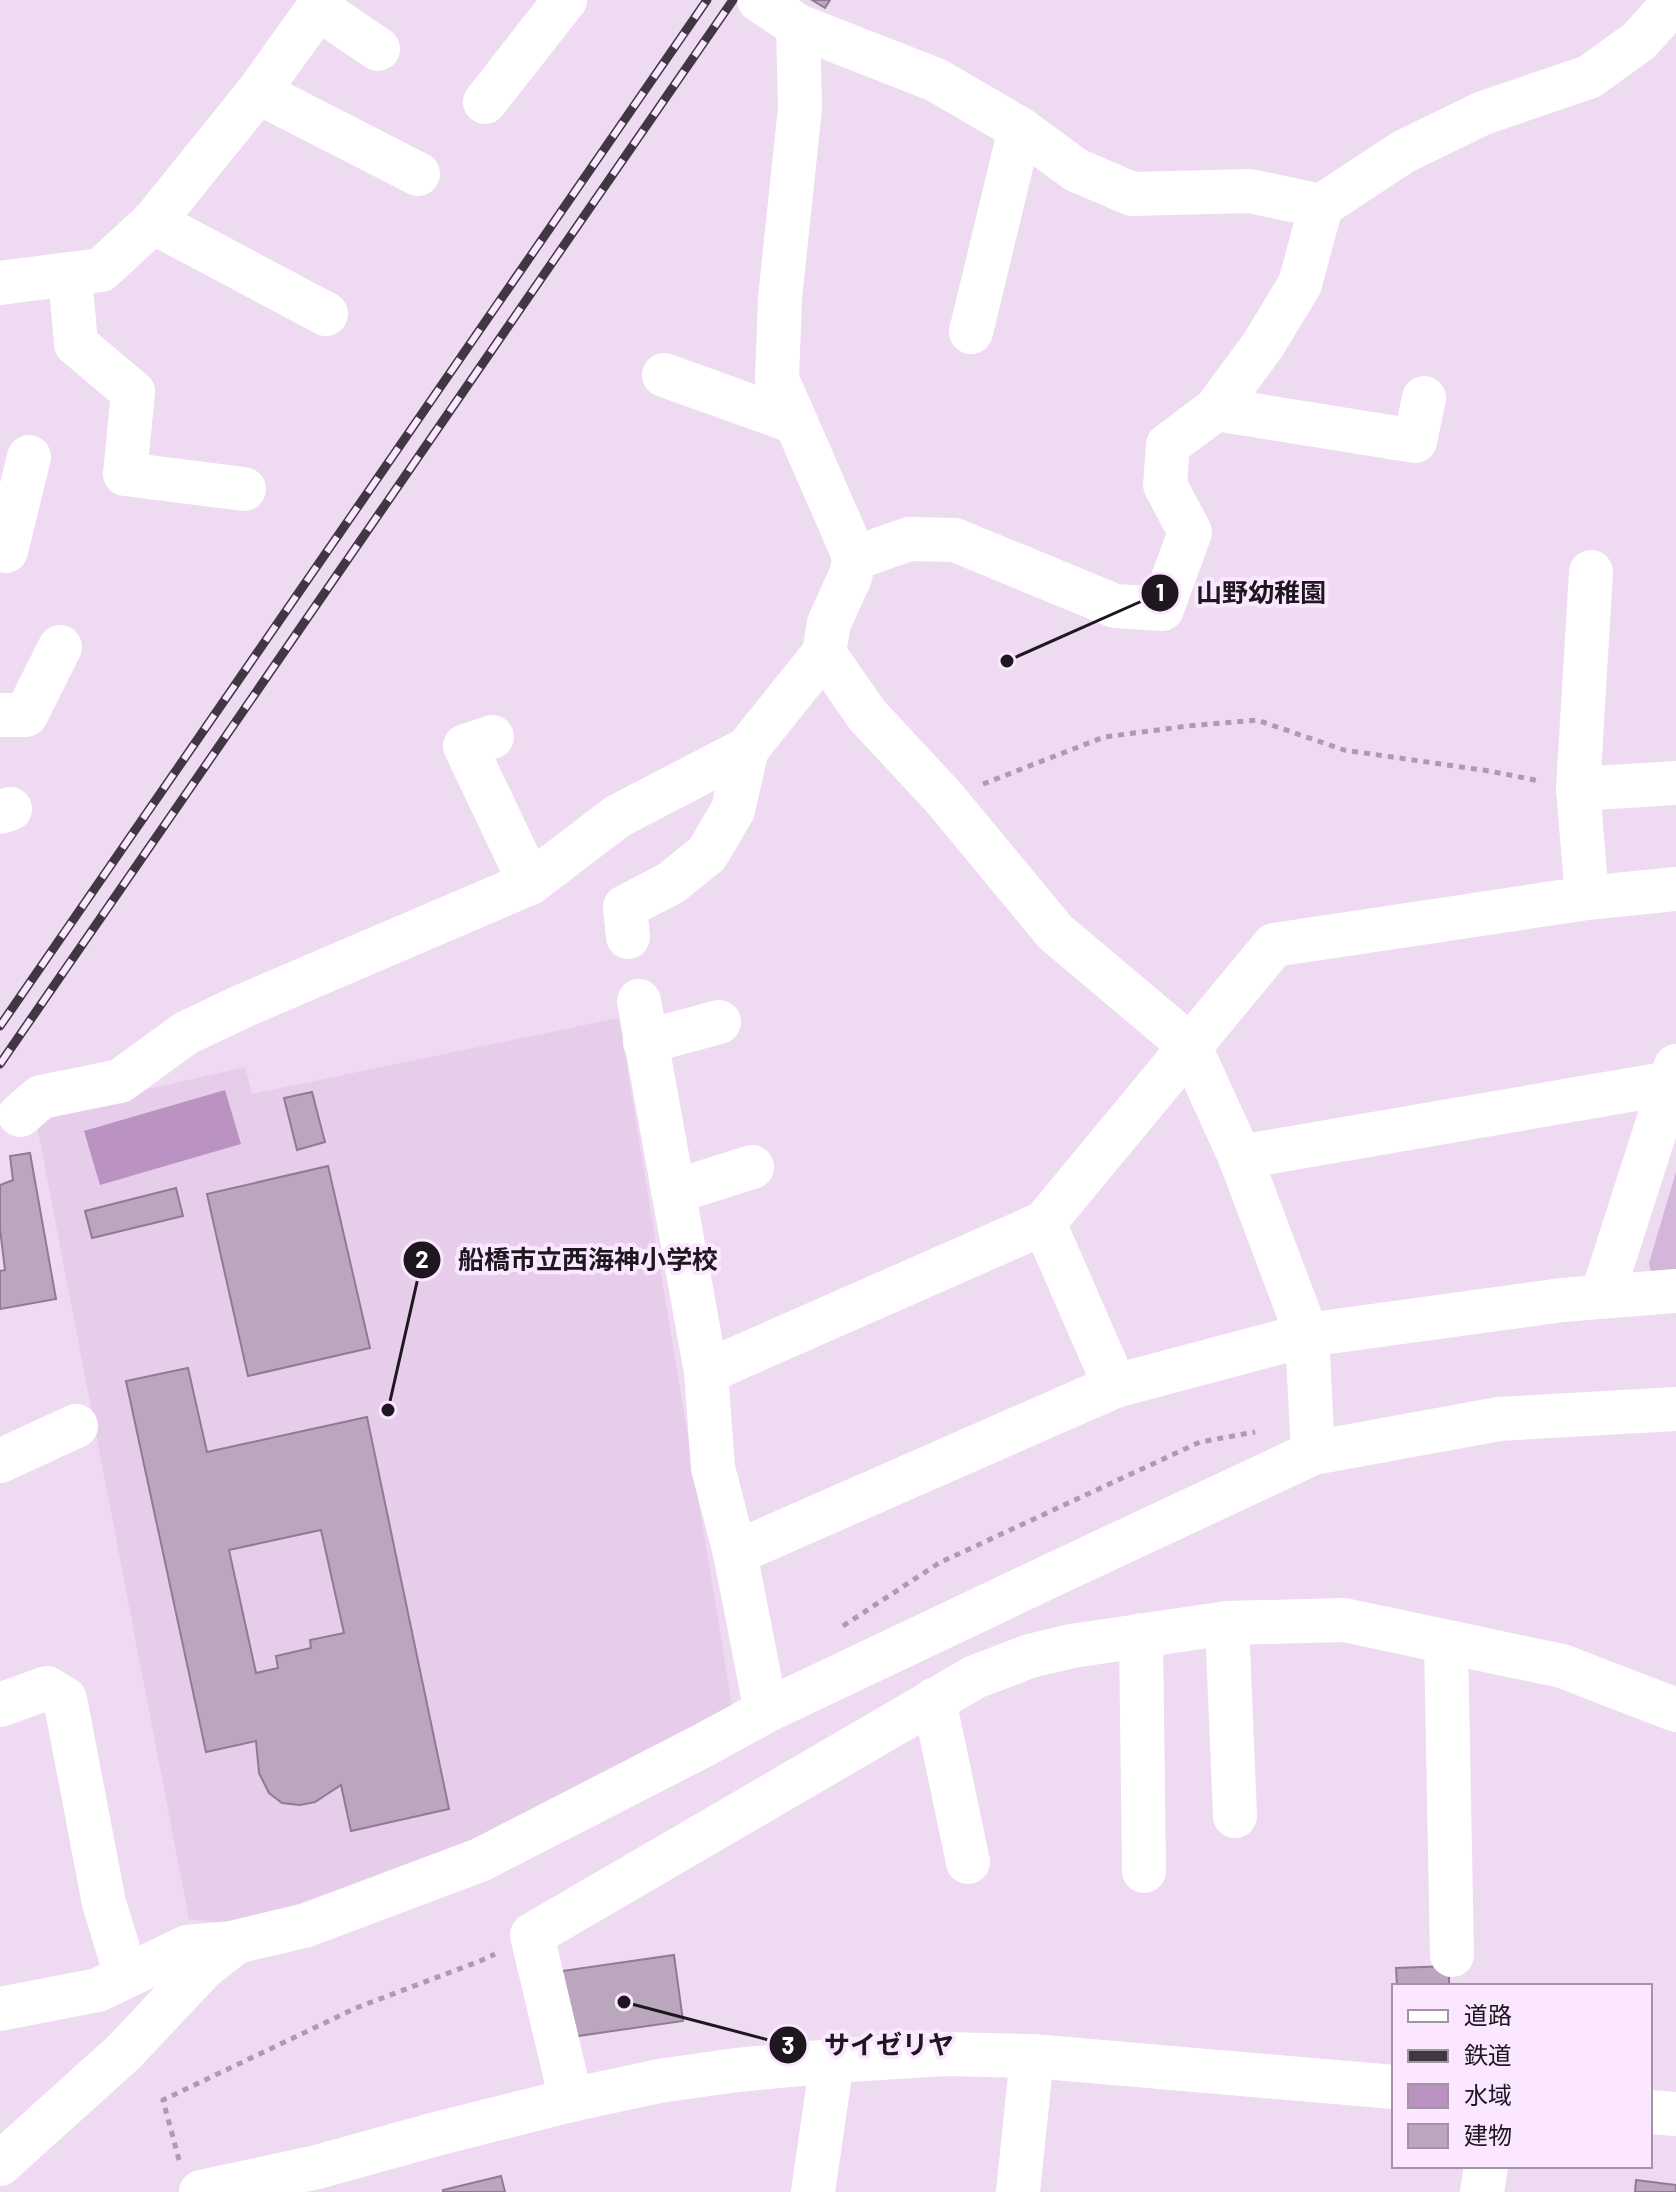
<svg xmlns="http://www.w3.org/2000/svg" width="1676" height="2192" viewBox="0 0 1676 2192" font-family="Barlow,'Noto Sans JP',sans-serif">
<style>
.built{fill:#e6cdea}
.green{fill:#d3b6d9}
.water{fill:#bb93c3}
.building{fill:#baa7bd;stroke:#8f7c92;stroke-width:2;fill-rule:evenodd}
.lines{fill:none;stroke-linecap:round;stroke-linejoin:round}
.path{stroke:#ac9caf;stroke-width:5;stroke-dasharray:6 6;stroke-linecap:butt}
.minor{stroke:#fff;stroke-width:44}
.rail-casing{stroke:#403742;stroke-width:9}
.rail{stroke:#fbe7ff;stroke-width:6;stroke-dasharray:18;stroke-linecap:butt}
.leader{fill:none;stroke:#1e171f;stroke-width:3}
.callout-dot{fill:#1e171f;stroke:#fbe7ff;stroke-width:3}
.mark-label{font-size:24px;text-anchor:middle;font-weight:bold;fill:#fff}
.callout-label{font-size:26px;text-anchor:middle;font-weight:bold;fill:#1e171f;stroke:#fbe7ff;stroke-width:8;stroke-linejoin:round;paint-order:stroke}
</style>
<rect width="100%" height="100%" fill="#eedaf1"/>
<path class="built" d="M619,1018L732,1705L475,1838L241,1925L189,1919L35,1115L245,1067L252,1094Z"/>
<path class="green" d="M1676,1172V1276L1652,1277L1649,1263Z"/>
<path class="water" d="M225,1090L241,1144L100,1185L84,1131Z"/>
<g class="building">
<path d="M812,0H830L825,8Z"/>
<path d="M312,1092L325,1142L297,1150L284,1098Z"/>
<path d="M30,1153L56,1299L0,1309V1271L5,1270L0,1229V1185L13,1180L10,1156Z"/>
<path d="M328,1166L370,1348L248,1376L207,1194Z"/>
<path d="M176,1188L183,1216L92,1238L85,1211Z"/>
<path d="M188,1368L207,1452L367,1417L449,1809L351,1831L341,1785L315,1802L300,1805L282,1803L269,1793L259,1773L256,1741L206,1752L126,1381ZM321,1530L344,1633L310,1640L311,1648L276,1656L278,1668L256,1673L229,1550Z"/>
<path d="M674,1955L683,2021L571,2037L562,1971Z"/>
<path d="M1449,1966V1986H1397L1396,1968Z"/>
<path d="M501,2176L505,2192H443V2190Z"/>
<path d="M1636,2180L1676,2185V2192H1635Z"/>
</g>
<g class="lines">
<g class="path">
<path d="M983,784L1104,737L1188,726L1257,720L1344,750L1489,771L1540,781"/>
<path d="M843,1626L939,1563L1200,1442L1255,1432"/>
<path d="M179,2160L163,2100L356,2008L480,1961L495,1954"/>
</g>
<g class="minor">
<path d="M759,0L798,26L936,80L1020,129L1076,170L1132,194L1250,191L1321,206"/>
<path d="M319,9L378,49"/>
<path d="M258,92L418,174"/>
<path d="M485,102L565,0"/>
<path d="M153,222L326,314"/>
<path d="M70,275L76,344L133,392L125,474L244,489"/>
<path d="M0,283L101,270L153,222L258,92L324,0"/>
<path d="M971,332L1020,129"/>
<path d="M664,375L795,422"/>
<path d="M1216,409L1415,441L1424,398"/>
<path d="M6,551L29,457"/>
<path d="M855,558L909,539L955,540L1115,606L1162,609L1190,532L1165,485L1168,445L1216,409L1263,345L1300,284L1321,206L1403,152L1483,113L1589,77L1639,41L1676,0"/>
<path d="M824,653L867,715L945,799L1055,932L1189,1045L1240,1157L1307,1335L1313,1453"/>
<path d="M0,715H26L60,647"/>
<path d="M492,737L465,746L530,883"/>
<path d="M1578,789L1591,572"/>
<path d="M0,812L10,809"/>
<path d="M1587,898L1578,789L1676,783"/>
<path d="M628,937L625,907L671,883L707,854L733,810L747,749"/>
<path d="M639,1001L706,1372L713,1468L735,1553L766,1711"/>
<path d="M645,1042L719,1022"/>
<path d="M20,1115L41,1097L120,1081L186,1033L243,1006L530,883L618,816L747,749L824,653L829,623L850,577L855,558L777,379L780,298L800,108L798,26"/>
<path d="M1240,1157L1676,1082"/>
<path d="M673,1192L752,1167"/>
<path d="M1044,1223L1115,1386"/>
<path d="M1602,1296L1676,1066"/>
<path d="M706,1372L1044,1223L1274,945L1587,898L1676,889"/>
<path d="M0,1461L76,1426"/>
<path d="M735,1553L1115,1386L1307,1335L1562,1300L1676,1291"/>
<path d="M1227,1623L1235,1816"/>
<path d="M1141,1635L1144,1871"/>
<path d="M1446,1642L1452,1955"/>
<path d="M934,1700L968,1862"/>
<path d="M0,1705L47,1688L65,1699L104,1903L126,1975"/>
<path d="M0,2009L98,1990L187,1947L234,1943"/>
<path d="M571,2100L532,1935L975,1677L1030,1656L1072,1646L1227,1623L1344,1620L1562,1666L1676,1710"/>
<path d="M1650,2112L1676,2114"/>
<path d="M0,2164L124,2052L203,1968L236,1942L307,1925L480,1860L704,1745L766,1711L1046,1578L1313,1453L1499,1419L1676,1409"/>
<path d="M201,2192L317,2167L436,2134L571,2100L659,2081L737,2070L832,2061L945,2054L1032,2056L1394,2087"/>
<path d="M813,2192L832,2061"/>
<path d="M1018,2192L1032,2056"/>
<path d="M1482,2192L1486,2166"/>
</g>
<g class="rail-casing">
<g id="rail">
<path d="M0,1026L707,0"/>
<path d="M0,1064L733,0"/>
</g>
</g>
<use href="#rail" class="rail"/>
</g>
<path class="leader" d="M1007 661L1160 593M388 1410L422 1260M624 2002L788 2045"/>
<g class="callout-dot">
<circle cx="1007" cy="661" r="8"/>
<circle cx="388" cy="1410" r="8"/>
<circle cx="624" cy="2002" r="8"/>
<circle cx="1160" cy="593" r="20"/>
<circle cx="422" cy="1260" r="20"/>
<circle cx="788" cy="2045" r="20"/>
</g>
<g class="mark-label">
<text x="1160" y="601">1</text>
<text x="422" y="1268">2</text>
<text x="788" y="2054">3</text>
</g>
<g class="callout-label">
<text x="1261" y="602">山野幼稚園</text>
<text x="588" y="1269">船橋市立西海神小学校</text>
<text x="889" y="2054">サイゼリヤ</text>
</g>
<rect x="1392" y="1984" width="260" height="184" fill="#fbe7ff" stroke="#a394a5" stroke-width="2"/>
<rect x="1408" y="2010" width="40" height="12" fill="#ffffff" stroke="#a394a5" stroke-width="2"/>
<text x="1464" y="2024" font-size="24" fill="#1e171f">道路</text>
<rect x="1408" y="2050" width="40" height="12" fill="#403742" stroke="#a394a5" stroke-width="2"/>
<text x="1464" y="2064" font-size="24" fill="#1e171f">鉄道</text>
<rect x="1408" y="2084" width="40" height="24" fill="#bb93c3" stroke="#a394a5" stroke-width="2"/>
<text x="1464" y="2104" font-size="24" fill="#1e171f">水域</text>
<rect x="1408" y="2124" width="40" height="24" fill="#baa7bd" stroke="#a394a5" stroke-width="2"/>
<text x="1464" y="2144" font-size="24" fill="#1e171f">建物</text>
</svg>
